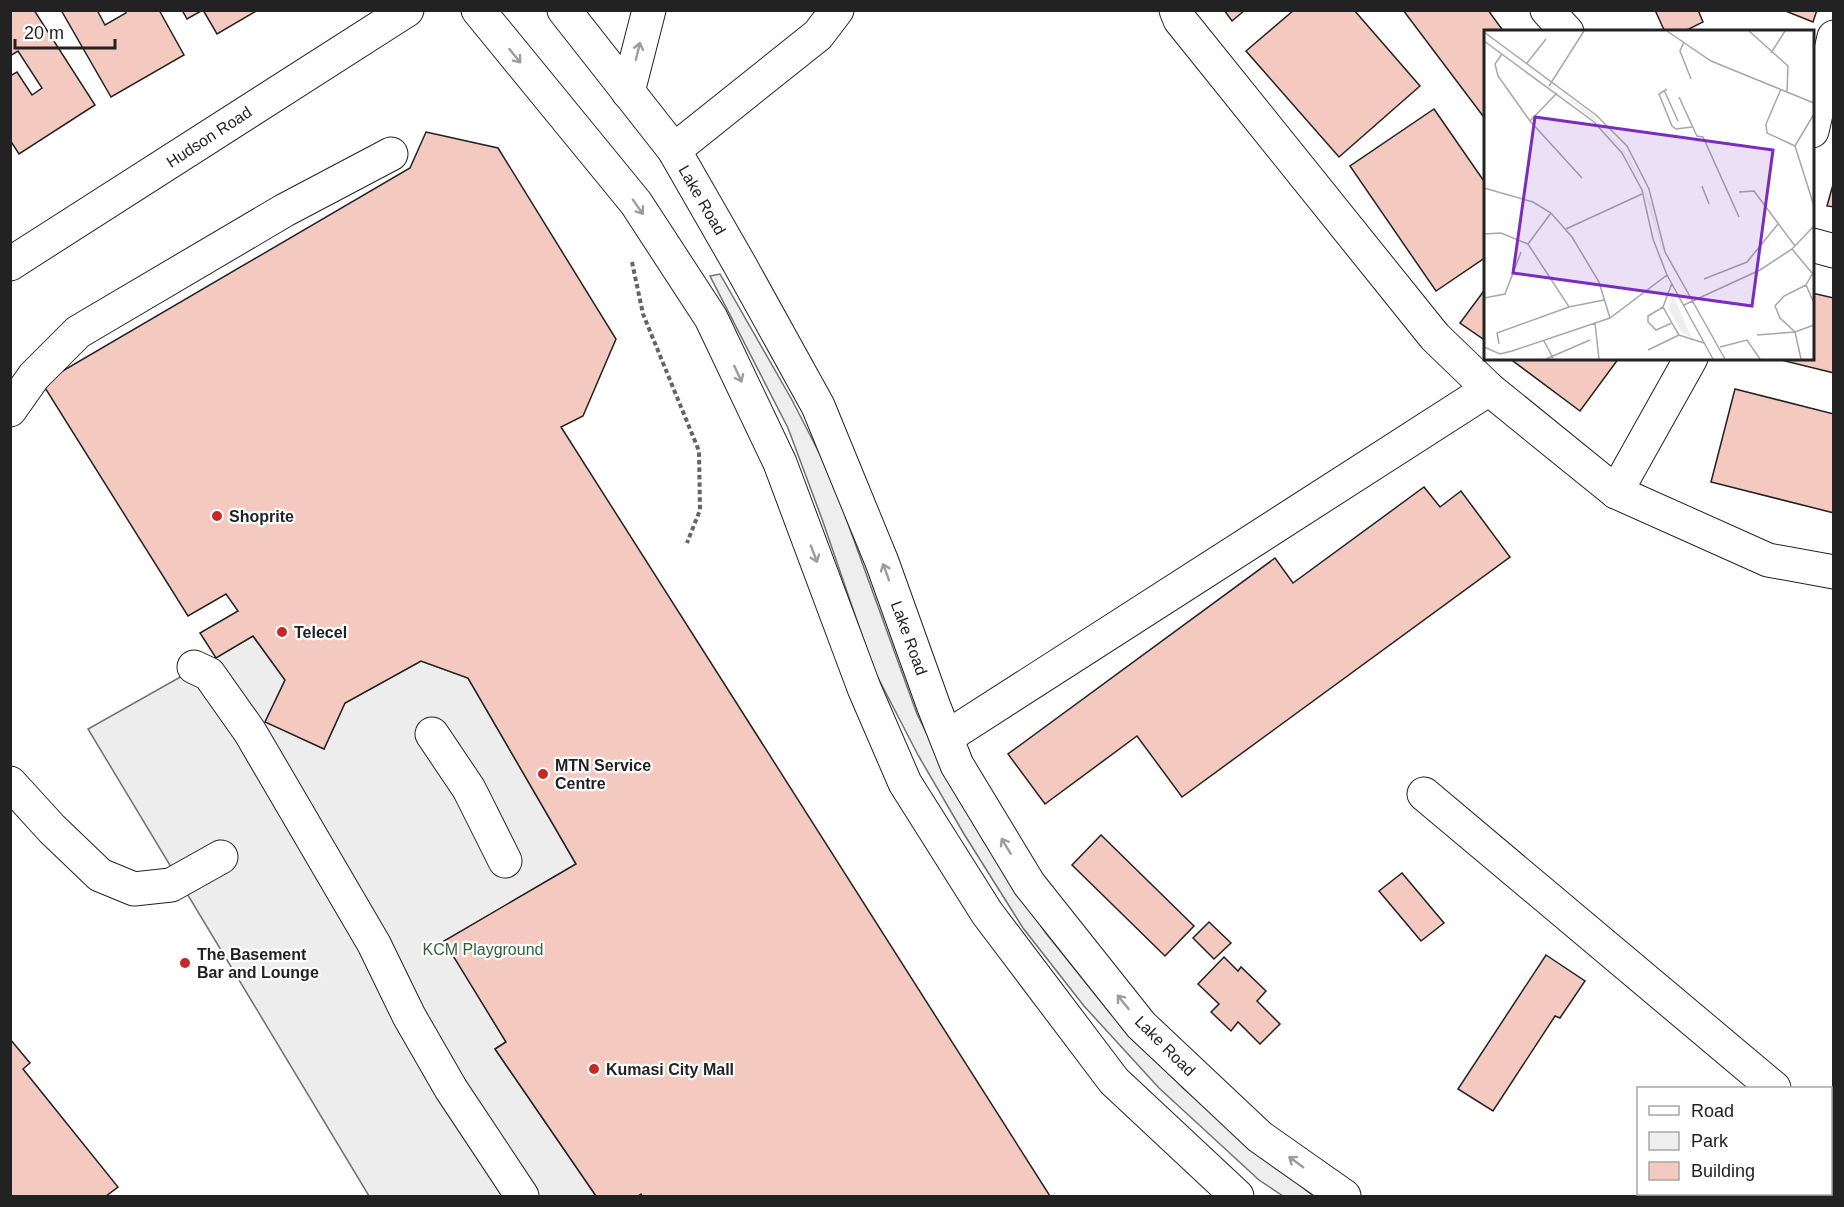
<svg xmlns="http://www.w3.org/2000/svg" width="1844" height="1207" viewBox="0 0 1844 1207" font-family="Arial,sans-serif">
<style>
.green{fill:#eee;stroke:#6f6f6f;stroke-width:1.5}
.parking{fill:#ededed;stroke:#6f6f6f;stroke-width:1.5}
.building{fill:#f3c9c0;stroke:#222;stroke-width:1.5}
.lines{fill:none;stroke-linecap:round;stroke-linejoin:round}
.minor-casing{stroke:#222;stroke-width:35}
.major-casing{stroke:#222;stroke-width:35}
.path{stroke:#646464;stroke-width:4;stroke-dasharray:4.5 3;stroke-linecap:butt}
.minor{stroke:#fff;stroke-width:33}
.major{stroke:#fff;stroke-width:33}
.oneway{stroke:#9c9c9c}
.poi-dot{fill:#c62828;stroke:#fff;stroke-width:2}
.labels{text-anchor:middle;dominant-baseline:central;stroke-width:4.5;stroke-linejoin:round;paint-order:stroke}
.street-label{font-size:16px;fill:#222;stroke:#fff}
.poi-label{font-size:16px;font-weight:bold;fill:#222;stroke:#fff;text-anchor:start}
.park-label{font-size:16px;fill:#2f5e38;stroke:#fff}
.inset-road{fill:none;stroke:#a7a7a7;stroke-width:1.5}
.view{fill:#7b2cbf;fill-opacity:0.15;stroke:#7b2cbf;stroke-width:3}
.inset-edge{fill:none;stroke:#222;stroke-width:3}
</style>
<rect width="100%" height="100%" fill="#fff"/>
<path class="green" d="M720,274L792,400L830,474L917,714L960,801L1045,932L1110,1013L1184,1089L1313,1196H1283L1259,1180L1159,1088L1084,1006L1023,928L964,834L918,755L874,670L822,519L788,428L710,276Z"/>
<path class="parking" d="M253,636L285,680L266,722L324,749L345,703L421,661L468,678L576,864L445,941L506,1042L495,1049L596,1196H369L88,729Z"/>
<g class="building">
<path d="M10,10H34L95,105L19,154L10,140V76L17,72L32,95L42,88L18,51L10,56Z"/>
<path d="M61,10H97L105,25L126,13L125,10H159L184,55L111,97Z"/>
<path d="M182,10H203L187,19Z"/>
<path d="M203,10H258L217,34Z"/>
<path d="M1224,10H1245L1232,21Z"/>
<path d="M1294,10H1354L1420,86L1339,157L1246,51Z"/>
<path d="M1403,10H1488L1504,32H1486V120Z"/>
<path d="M1655,10H1698L1703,22L1683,32H1665Z"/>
<path d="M1783,10H1817L1813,22Z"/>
<path d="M1434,109L1486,184V257L1436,291L1350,166Z"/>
<path d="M426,132L498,148L616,339L583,416L561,427L1050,1196H642L641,1194L638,1196H596L495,1049L506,1042L444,941L576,864L468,678L421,661L345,703L324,749L265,722L285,680L253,636L216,658L200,633L238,611L226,594L188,616L42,383L410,168Z"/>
<path d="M1834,181V207L1827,206Z"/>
<path d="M1486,288V341L1460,323Z"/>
<path d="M1812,293L1834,298V373L1773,358H1812Z"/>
<path d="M1509,358H1619L1580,411Z"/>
<path d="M1735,389L1834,414V513L1711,482Z"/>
<path d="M1424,487L1440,507L1461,491L1510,557L1182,797L1137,736L1045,804L1008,754L1275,558L1293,583Z"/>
<path d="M1101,835L1194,926L1165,956L1072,865Z"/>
<path d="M1402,873L1444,923L1421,941L1379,891Z"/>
<path d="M1209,922L1231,943L1214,959L1193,938Z"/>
<path d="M1546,955L1585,981L1560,1018L1555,1016L1493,1111L1458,1089Z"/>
<path d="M1224,957L1238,971L1241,967L1266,991L1257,1001L1280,1024L1260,1044L1238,1022L1231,1031L1211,1012L1219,1004L1198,984Z"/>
<path d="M10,1039L30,1063L23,1069L118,1187L106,1196H10Z"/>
<path d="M1716,1194H1792L1790,1196H1714Z"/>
</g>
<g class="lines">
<g class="minor-casing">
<g id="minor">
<path d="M1176,10L1180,20L1435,337L1489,389L1616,492L1768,560L1834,572"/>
<path d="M1547,10L1567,32"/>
<path d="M628,92L649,10"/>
<path d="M1812,131L1834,37"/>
<path d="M674,150L818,35L837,10"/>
<path d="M1812,245L1834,251"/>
<path d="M10,264L407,10"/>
<path d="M10,410L34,376L78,332L285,210L391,154"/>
<path d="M1616,492L1691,358"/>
<path d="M194,667L209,674L250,732L374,944L409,1016L451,1089L522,1196"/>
<path d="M432,734L469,789L505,861"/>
<path d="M947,737L1489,389"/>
<path d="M10,783L52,829L100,875L134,889L171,885L221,857"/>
<path d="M1424,794L1774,1088"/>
<path d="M1830,1136L1834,1138"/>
</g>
</g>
<g class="major-casing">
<g id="major">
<path d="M478,10L636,203L711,318L780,463L864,688L905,783L987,913L1114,1081L1237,1196"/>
<path d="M564,10L674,150L740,265L818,406L882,562L934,707L957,765L1029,884L1141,1025L1260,1137L1344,1196"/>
</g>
</g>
<path class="path" d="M632,262L643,314L699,451L700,510L687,543"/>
<use href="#minor" class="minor"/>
<use href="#major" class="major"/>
</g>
<defs><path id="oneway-shaft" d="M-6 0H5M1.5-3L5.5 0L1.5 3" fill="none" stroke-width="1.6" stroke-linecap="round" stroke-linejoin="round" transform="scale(1.5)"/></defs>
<g class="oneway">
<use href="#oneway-shaft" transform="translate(638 51) rotate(-76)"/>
<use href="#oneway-shaft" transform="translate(515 56) rotate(51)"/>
<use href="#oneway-shaft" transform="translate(638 207) rotate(55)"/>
<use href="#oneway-shaft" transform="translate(738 374) rotate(65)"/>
<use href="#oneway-shaft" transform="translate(814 554) rotate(69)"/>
<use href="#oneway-shaft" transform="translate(886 572) rotate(-110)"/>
<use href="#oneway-shaft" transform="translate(1006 846) rotate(-121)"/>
<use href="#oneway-shaft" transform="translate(1123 1002) rotate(-129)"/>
<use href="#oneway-shaft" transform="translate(1296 1162) rotate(-144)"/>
</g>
<g class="poi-dot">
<circle cx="217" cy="516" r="6"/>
<circle cx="282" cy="632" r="6"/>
<circle cx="543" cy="774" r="6"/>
<circle cx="185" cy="963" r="6"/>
<circle cx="594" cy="1069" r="6"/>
</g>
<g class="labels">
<g class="street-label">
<text transform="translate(209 137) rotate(-33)">Hudson Road</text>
<text transform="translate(702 200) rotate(60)">Lake Road</text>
<text transform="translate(909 638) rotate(70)">Lake Road</text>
<text transform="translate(1165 1046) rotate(45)">Lake Road</text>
</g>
<g class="poi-label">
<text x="229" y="516">Shoprite</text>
<text x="294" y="632">Telecel</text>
<text x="555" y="765">MTN Service<tspan x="555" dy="18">Centre</tspan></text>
<text x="197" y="954">The Basement<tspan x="197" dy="18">Bar and Lounge</tspan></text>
<text x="606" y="1069">Kumasi City Mall</text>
</g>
<g class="park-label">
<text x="483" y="949">KCM Playground</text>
</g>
</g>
<g transform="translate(1484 30)">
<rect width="330" height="330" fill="#fff"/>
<path d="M76,62L108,84L145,127L167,174L181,228L158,155L142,125L120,99ZM187,266H189L208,308L197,302L185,279Z" fill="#eee"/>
<path class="inset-road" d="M183,1L227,31L330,73M265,1L304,36L303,62M0,2L112,85L143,116L165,159L181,222L241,329M0,11L110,92L138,123L158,160L169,209L183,245L229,329M200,12L196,21L207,49M287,23L301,1M18,24L11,34L14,46L46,91L73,63M43,33L62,9M65,56L100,1M183,59L175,64L188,96L192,99L208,97M297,59L282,94L283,103L311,116L330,84M180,60L194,91M195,67L213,106L219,107L255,187M46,91L98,148M311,116L330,176M218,156L225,174M0,158L49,172L67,183L88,207L115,252L126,288M255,162L270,161L311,216M82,199L158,164M0,204L17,203L44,214L85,277L120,270M44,214L67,183M308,219L328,243M330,241L322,255L330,273M220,249L263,232L294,194M188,253L179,277L188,293L195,305L220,313M0,268L21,264L37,222M200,275L276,240L308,219L330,196M179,277L164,286V292L172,300L188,293M111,293L115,329M273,305L311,302L330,295M60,311L69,328M15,314L13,303L85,277M0,317L16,324L28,321L126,288L183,245M236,317L263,310L276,329M164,320L195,305M62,329L106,310M317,329L311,302L296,288L291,276L300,266L322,255"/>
<path class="view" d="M51,87L289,120L268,276L29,243Z"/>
<rect width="330" height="330" class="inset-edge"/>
</g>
<rect width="1844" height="1207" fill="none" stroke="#222222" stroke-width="24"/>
<rect x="1637" y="1087" width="195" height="108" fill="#ffffff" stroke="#a7a7a7" stroke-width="1.5"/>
<rect x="1649" y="1106" width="30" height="9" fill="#ffffff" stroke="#a7a7a7" stroke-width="1.5"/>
<text x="1691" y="1117" font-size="18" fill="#222222">Road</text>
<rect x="1649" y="1132" width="30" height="18" fill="#eeeeee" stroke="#a7a7a7" stroke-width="1.5"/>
<text x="1691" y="1147" font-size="18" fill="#222222">Park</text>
<rect x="1649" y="1162" width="30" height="18" fill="#f3c9c0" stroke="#a7a7a7" stroke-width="1.5"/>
<text x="1691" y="1177" font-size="18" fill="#222222">Building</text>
<path d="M15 39v9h100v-9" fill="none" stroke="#222222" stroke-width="3"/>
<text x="24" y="39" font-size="18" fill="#222222" stroke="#ffffff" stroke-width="4.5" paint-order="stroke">20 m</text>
</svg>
